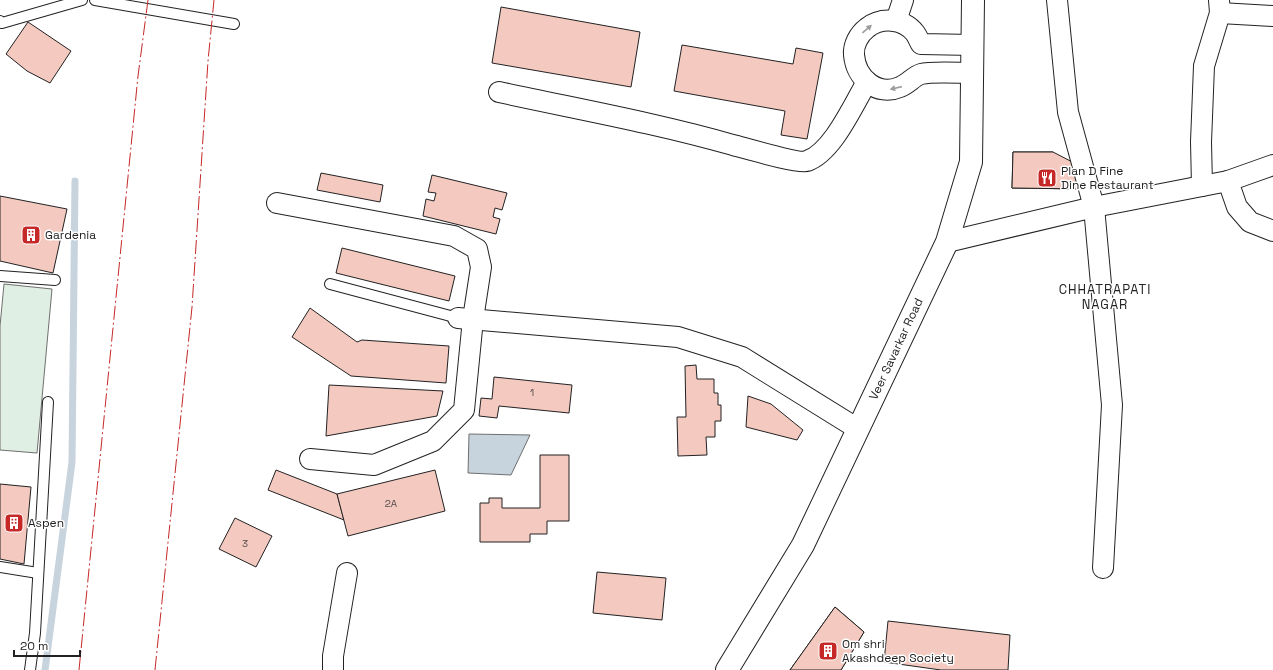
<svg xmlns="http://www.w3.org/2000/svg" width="1273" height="670" viewBox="0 0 1273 670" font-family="'Space Grotesk',sans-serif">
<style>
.green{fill:#e0efe3;stroke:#6f6f6f}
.water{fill:#c7d3dd;stroke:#6f6f6f}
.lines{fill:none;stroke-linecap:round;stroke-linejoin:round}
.stream{stroke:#c7d3dd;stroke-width:7}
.building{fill:#f3c9c0;stroke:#222}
.lane-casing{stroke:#222;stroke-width:12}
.street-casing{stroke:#222;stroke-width:22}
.secondary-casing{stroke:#222;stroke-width:24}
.lane{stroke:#fff;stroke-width:10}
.street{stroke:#fff;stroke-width:20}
.secondary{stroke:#fff;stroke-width:22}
.power{stroke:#c62828;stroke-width:1;stroke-dasharray:14 3 2 3;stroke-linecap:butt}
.oneway{fill:#9c9c9c}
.labels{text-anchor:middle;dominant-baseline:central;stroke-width:3;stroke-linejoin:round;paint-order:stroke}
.number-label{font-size:10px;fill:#564c4a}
.poi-label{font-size:12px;fill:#222;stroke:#fff;text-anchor:start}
.street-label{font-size:12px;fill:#222;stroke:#fff}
.neighbourhood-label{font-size:13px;letter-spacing:1px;fill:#222;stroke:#fff}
</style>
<rect width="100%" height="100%" fill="#fff"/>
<path class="green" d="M4,284L52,289L37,453L0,450V326Z"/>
<path class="water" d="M469,434L530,435L511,475L468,473Z"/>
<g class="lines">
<path class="stream" d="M45,670L72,462L75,181"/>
</g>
<g class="building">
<path d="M501,7L640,32L631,87L492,63Z"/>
<path d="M28,22L71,51L50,83L27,71L6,54Z"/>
<path d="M682,45L793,64L796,48L823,53L807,139L781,135L785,111L674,91Z"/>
<path d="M1013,152H1053V159H1064V167H1082V189L1012,188Z"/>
<path d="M1013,152H1053L1082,167V189L1012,188Z"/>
<path d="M321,173L383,185L380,202L317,190Z"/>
<path d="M432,175L507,193L502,210L495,208L493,217L500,219L496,234L423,216L426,199L434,201L436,193L428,192Z"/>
<path d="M0,196L67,209L53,273L0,261Z"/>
<path d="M342,248L455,276L449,301L336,273Z"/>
<path d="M310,308L357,342L362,340L449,346L446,383L351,376L292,337Z"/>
<path d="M696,365L697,379H714V393H718V405H721V421H715V437H706L707,455L678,456L677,417H686L685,366Z"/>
<path d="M494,377L572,385L569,413L499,406L497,418L479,416L481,398L492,399Z"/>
<path d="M329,385L443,391L437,416L326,436Z"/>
<path d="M748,396L771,404L803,430L797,440L746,427Z"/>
<path d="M540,455H569V521H547V534H530V542H480V503H489V498H502V508H540Z"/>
<path d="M276,470L337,494L344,520L268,490Z"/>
<path d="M435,470L445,511L348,536L337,494Z"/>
<path d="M0,484L31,487L24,564L0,559Z"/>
<path d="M235,518L272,536L256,567L219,549Z"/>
<path d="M597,572L666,578L662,620L593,613Z"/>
<path d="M835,607L864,632L841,670H790Z"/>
<path d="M835,607L864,632L841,670H790Z"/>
<path d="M888,621L1010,635L1008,670H941L884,662Z"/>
</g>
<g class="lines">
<g class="lane-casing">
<g id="lane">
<path d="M95,0L234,24"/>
<path d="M0,21L2,23L82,0"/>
<path d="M0,276L55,280"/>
<path d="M330,284L458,318"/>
<path d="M0,567L38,573"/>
<path d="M30,670L35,633L48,402"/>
</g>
</g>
<g class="street-casing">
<g id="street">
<path d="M1057,0L1068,112L1094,207L1112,405L1103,568"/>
<path d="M1220,13L1273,16"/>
<path d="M896,21L903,0"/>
<path d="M972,73C960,73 932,71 921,74C914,76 908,84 900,87C877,97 856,78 854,55C853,45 859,34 867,28C881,17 903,18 915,33C918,37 919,41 921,44L973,45"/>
<path d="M499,92C577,109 656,123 733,145C745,148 799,164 807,161C833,152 853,105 867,82"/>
<path d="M1228,181L1237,207L1250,222L1273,231"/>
<path d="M1202,186L1201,142L1204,66L1220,13L1219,0"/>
<path d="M277,203L454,236L477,249L481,267L473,319L464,410L433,441L374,465L310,459"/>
<path d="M947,242L1094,207L1228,181L1273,165"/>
<path d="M458,318L678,337L742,357L858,429"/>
<path d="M333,670V656L347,573"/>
</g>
</g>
<g class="secondary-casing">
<path id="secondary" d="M727,670L803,545L947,242L971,162L973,0"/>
</g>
<use href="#lane" class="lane"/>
<use href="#street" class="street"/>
<use href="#secondary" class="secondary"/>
<g class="power">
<path d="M79,670L138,76L148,0"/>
<path d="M155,670L192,307L208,61L214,0"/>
</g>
</g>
<defs><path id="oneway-solid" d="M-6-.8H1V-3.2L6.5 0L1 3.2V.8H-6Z"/></defs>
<g class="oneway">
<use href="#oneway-solid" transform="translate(867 29) rotate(-40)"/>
<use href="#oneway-solid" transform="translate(896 88) rotate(167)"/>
</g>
<defs>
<g id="restaurant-square" transform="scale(1)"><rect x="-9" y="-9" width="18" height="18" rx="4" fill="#c62828" stroke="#fff"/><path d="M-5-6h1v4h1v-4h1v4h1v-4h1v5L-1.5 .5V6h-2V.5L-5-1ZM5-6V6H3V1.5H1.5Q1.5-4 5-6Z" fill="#fff"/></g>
<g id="building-square" transform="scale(1)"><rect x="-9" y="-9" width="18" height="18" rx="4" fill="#c62828" stroke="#fff"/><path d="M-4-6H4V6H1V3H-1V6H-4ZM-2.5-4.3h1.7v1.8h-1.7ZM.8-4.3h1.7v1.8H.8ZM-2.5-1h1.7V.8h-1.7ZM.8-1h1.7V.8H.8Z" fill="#fff"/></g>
</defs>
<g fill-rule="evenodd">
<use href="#restaurant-square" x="1047" y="178"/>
<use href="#building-square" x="31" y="235"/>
<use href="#building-square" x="14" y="523"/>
<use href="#building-square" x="828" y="651"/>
</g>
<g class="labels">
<g class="number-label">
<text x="532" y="392">1</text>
<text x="391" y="503">2A</text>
<text x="245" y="543">3</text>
</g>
<g class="poi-label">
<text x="1061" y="171">Plan D Fine<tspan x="1061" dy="14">Dine Restaurant</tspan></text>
<text x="45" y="235">Gardenia</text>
<text x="28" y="523">Aspen</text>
<text x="842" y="644">Om shri<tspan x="842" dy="14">Akashdeep Society</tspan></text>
</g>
<g class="street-label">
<text transform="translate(896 349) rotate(-65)">Veer Savarkar Road</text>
</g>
<g class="neighbourhood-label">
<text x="1105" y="289">CHHATRAPATI<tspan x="1105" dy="15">NAGAR</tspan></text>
</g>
</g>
<path d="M14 650v6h66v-6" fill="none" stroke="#222222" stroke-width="2"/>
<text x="20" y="650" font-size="12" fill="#222222" stroke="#ffffff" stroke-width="3" paint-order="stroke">20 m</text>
</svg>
